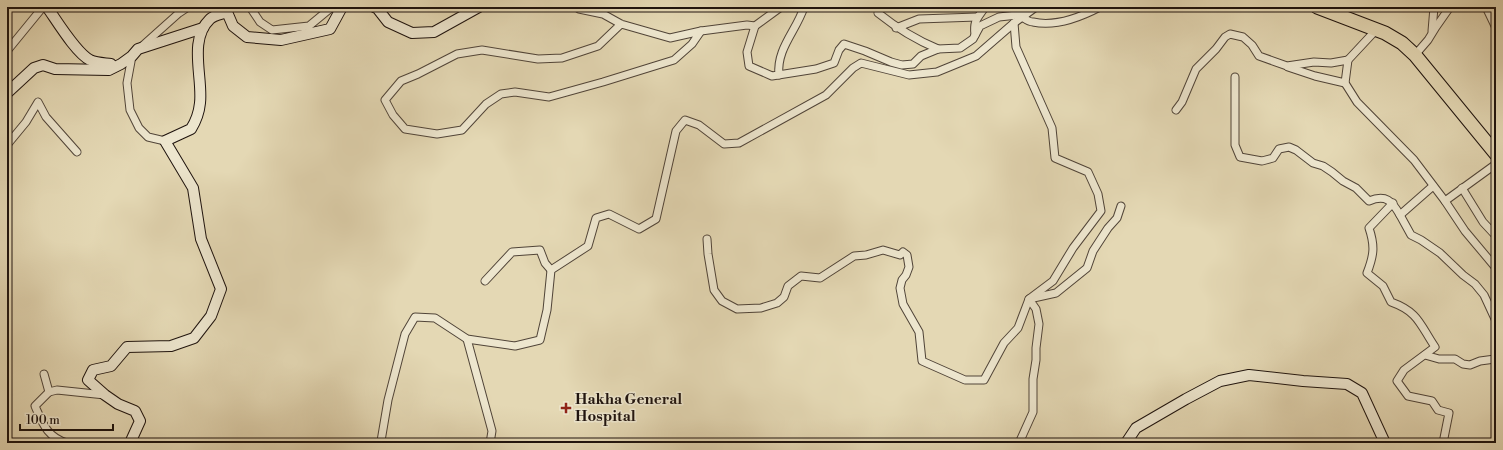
<svg xmlns="http://www.w3.org/2000/svg" width="1503" height="450" viewBox="0 0 1503 450" font-family="'Libre Bodoni',serif">
<style>
.lines{fill:none;stroke-linecap:round;stroke-linejoin:round}
.street-casing{stroke:#504438;stroke-width:9}
.secondary-casing{stroke:#1e130e;stroke-width:12}
.highway-casing{stroke:#1e130e;stroke-width:15}
.street{stroke:#ede6ce;stroke-width:7}
.secondary{stroke:#ede6ce;stroke-width:10}
.highway{stroke:#e4d8b4;stroke-width:13}
.poi-dot{fill:#8f2418;stroke:#ede6ce;stroke-width:1.5}
.labels{text-anchor:middle;dominant-baseline:central;stroke-width:3;stroke-linejoin:round;paint-order:stroke}
.poi-label{font-size:15px;font-weight:bold;fill:#1e130e;stroke:#ede6ce;text-anchor:start}
</style>
<rect width="100%" height="100%" fill="#e4d8b4"/>
<filter id="stains"><feTurbulence type="fractalNoise" baseFrequency=".005" numOctaves="4"/><feColorMatrix values="0 0 0 0 .2 0 0 0 0 .09 0 0 0 0 .02 0 0 0 .5 -.17"/></filter>
<radialGradient id="worn" r=".72"><stop offset=".6" stop-color="#630" stop-opacity="0"/><stop offset="1" stop-color="#630" stop-opacity=".3"/></radialGradient>
<g class="lines">
<g class="street-casing">
<g id="street">
<path d="M250,7L260,22L272,30L309,26L332,7"/>
<path d="M576,7L579,9L603,14L621,24L670,38L701,31L692,44L674,60L603,82L549,97L515,92L501,94L486,104L462,130L437,134L405,129L393,115L385,100L401,81L418,74L457,54L482,50L538,59L562,58L598,46L621,24"/>
<path d="M781,7L755,26L747,52L749,66L772,76L816,69L834,63L839,50L844,44L865,51L891,62L902,65L913,64L921,56L938,49L960,48L973,39L980,26L999,17L1026,14"/>
<path d="M1486,7L1496,28"/>
<path d="M878,13C898,29 914,39 938,49"/>
<path d="M1022,17C1025,19 1029,22 1033,22C1055,27 1081,17 1100,7"/>
<path d="M896,28L919,19L977,17"/>
<path d="M1376,30L1348,60L1345,83L1357,102L1414,160L1445,201L1465,231L1496,268"/>
<path d="M701,31L747,25L755,26"/>
<path d="M1432,31L1434,7"/>
<path d="M975,35C973,20 978,18 985,7"/>
<path d="M141,47L179,13L188,7"/>
<path d="M7,51L43,7"/>
<path d="M1415,55L1428,40L1436,27L1450,7"/>
<path d="M132,56L127,83L130,110L139,128L148,137L165,141"/>
<path d="M1288,67L1315,76L1345,83"/>
<path d="M779,75C776,49 797,30 804,7"/>
<path d="M1235,77V145L1240,157L1262,161L1273,158L1279,149L1289,147L1296,150L1313,163L1323,166L1332,172L1343,181L1356,188L1369,201C1386,194 1392,201 1400,215L1433,186"/>
<path d="M1176,110L1182,102L1196,69L1216,49L1225,37L1230,34L1243,37L1252,45L1259,56L1287,66L1314,62L1331,63L1348,60"/>
<path d="M7,145L26,122L38,102L46,117L77,152"/>
<path d="M1462,188L1483,222L1496,236"/>
<path d="M1445,201L1496,164"/>
<path d="M1393,203L1369,228C1375,246 1374,255 1367,273L1383,286L1391,302C1419,312 1420,325 1435,347L1404,370L1397,381L1408,396L1432,401L1438,410L1449,413L1443,443"/>
<path d="M1400,215L1411,235L1421,240L1440,253L1463,275L1475,284L1484,295L1496,321"/>
<path d="M707,239L708,254L714,290L722,301L737,309L761,308L777,303L784,297L788,286L801,276L820,278L854,256L866,255L883,250L900,255L903,252L907,255L909,267L906,275L902,280L900,288L903,304L919,332L922,361L965,380H984L1004,343L1018,328L1029,299L1053,281L1073,248L1101,211L1098,194L1088,172L1055,158L1052,128L1016,47L1014,23"/>
<path d="M485,281L512,252L540,250L545,263L551,270"/>
<path d="M467,339L492,431L490,443"/>
<path d="M1425,355L1439,359H1455L1463,364L1470,365L1480,361L1495,359"/>
<path d="M44,374L49,392L35,406C43,424 47,437 67,443"/>
<path d="M49,392L57,390L105,395"/>
<path d="M379,443L381,441L388,400L405,334L415,317L435,318L467,339L515,346L540,340L547,310L551,270L588,246L596,218L609,214L639,229L656,219L676,131L685,120L699,125L724,144L739,143L826,95L853,68L861,63L909,75L937,72L976,56L1014,23L1036,7"/>
<path d="M1019,443L1033,412V379L1036,360V348L1039,324L1036,309L1029,299L1056,293L1087,268L1093,251L1108,228L1117,218L1121,206"/>
</g>
</g>
<g class="secondary-casing">
<g id="secondary">
<path d="M47,7C57,21 76,53 90,60C97,63 104,63 111,64"/>
<path d="M374,7L377,8L388,22L412,33L434,32L479,7"/>
<path d="M7,93L34,68L43,65L55,69L109,70L121,64L132,56L138,49L203,28"/>
<path d="M130,443L140,421L135,411L118,404L105,395L88,380L93,370L111,366L127,347L171,346L194,338L211,316L221,289L201,239L193,188L165,141L191,129C196,121 199,113 200,103C203,77 188,40 210,19C214,15 222,14 227,12L233,26L247,37L281,40L330,29L342,7"/>
<path d="M1126,443L1136,428L1186,399L1220,381L1249,375L1303,381L1347,384L1362,393L1385,443"/>
</g>
</g>
<g class="highway-casing">
<path id="highway" d="M1317,7L1385,33L1402,43L1415,55L1496,154"/>
</g>
<use href="#street" class="street"/>
<use href="#secondary" class="secondary"/>
<use href="#highway" class="highway"/>
</g>
<path class="poi-dot" d="M564 402h4v4h4v4h-4v4h-4v-4h-4v-4h4z"/>
<g class="labels">
<g class="poi-label">
<text x="575" y="399">Hakha General<tspan x="575" dy="17">Hospital</tspan></text>
</g>
</g>
<rect width="1503" height="450" fill="none" stroke="#e4d8b4" stroke-width="24"/>
<rect x="8" y="8" width="1487" height="434" fill="none" stroke="#1e130e" stroke-width="2"/>
<rect x="12" y="12" width="1479" height="426" fill="none" stroke="#1e130e"/>
<path d="M20 424v6h93v-6" fill="none" stroke="#1e130e" stroke-width="2"/>
<text x="26" y="424" font-size="12" fill="#1e130e" stroke="#ede6ce" stroke-width="3" paint-order="stroke">100 m</text>
<rect width="100%" height="100%" filter="url(#stains)"/>
<rect width="100%" height="100%" fill="url(#worn)"/>
</svg>
